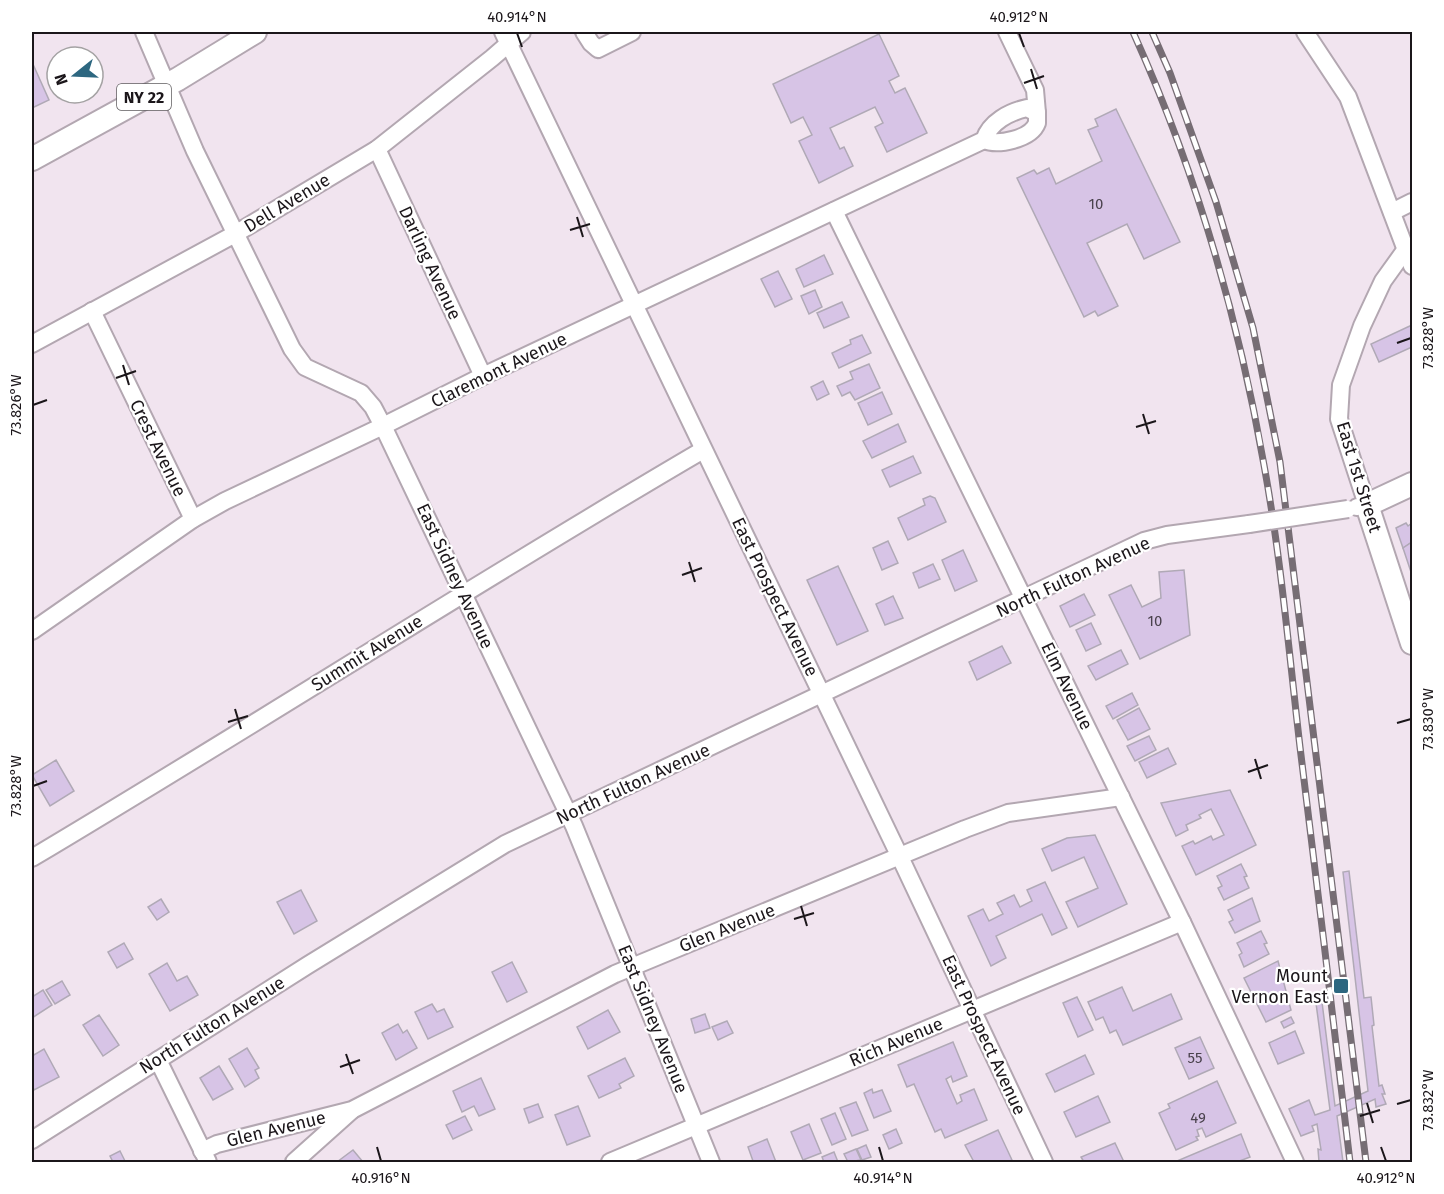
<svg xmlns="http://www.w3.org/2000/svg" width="1444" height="1194" viewBox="0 0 1444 1194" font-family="'Fira Sans',sans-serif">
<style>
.building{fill:#d7c4e6;stroke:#b0a9b6;stroke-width:1.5}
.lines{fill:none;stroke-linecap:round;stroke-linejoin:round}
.minor-casing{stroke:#b3a7b1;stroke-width:20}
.major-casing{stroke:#b3a7b1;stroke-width:26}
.minor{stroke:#fff;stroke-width:16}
.major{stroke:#fff;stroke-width:22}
.rail-casing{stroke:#766d74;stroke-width:7}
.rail{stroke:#fff;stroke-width:4.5;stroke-dasharray:14;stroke-linecap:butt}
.minor-bridge-casing{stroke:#b3a7b1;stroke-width:20;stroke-linecap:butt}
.minor-bridge{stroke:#fff;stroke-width:16}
.ticks{fill:none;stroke:#1b161a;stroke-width:2}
.poi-dot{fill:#2d6780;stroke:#fff;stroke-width:2}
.labels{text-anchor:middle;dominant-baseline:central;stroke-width:4.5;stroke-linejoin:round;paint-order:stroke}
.number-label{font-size:15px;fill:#4a424d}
.shield{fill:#fff;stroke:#5f5c5f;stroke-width:1.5}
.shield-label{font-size:16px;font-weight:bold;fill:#1b161a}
.street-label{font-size:18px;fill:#1b161a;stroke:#fff}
.poi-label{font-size:18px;fill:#1b161a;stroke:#fff;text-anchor:end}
.neatline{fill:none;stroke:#1b161a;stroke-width:2}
.ticks-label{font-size:15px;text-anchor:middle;fill:#1b161a}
</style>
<rect width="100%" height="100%" fill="#f1e4ef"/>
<g class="building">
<path d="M879,34L899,76L889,81L895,93L905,88L927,133L887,152L875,127L883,123L875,107L830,128L840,149L844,147L853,166L819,183L799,141L812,135L803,117L791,123L773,84Z"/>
<path d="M32,62L49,100L32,108Z"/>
<path d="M1116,109L1180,242L1144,259L1127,224L1087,243L1118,306L1098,316L1095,311L1084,317L1017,178L1034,170L1037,174L1049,168L1056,184L1102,161L1088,130L1098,126L1095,119Z"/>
<path d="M824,255L833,274L804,287L796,269Z"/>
<path d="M778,271L792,299L775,307L761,279Z"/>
<path d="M815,290L822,307L809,314L801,296Z"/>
<path d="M842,302L849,317L824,328L817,313Z"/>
<path d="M1412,325V347L1379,362L1371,344Z"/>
<path d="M862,335L871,353L839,368L832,353L851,344L850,340Z"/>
<path d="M869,364L880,388L855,400L850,392L842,396L837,386L853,379L850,372Z"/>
<path d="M823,381L829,394L817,400L811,387Z"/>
<path d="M882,392L892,414L868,425L858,403Z"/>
<path d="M898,424L906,442L872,458L863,441Z"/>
<path d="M913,456L921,473L890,487L882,470Z"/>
<path d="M930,496L935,498L946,522L908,540L898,518L925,505L923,499Z"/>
<path d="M1406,523L1408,526L1412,523V542L1403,548L1396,528Z"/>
<path d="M888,541L898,563L882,570L873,548Z"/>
<path d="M1412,542V575L1403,548Z"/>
<path d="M963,550L977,581L955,591L942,560Z"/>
<path d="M933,564L940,579L919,588L913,573Z"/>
<path d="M838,566L868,631L837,645L807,580Z"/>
<path d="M1184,570L1190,635L1140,659L1109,595L1131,585L1142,607L1161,598L1159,572Z"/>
<path d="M1084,594L1095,615L1070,627L1060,606Z"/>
<path d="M893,596L903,618L885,625L876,604Z"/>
<path d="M1091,623L1101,644L1086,651L1076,630Z"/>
<path d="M1002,646L1011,663L977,680L969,662Z"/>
<path d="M1121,650L1128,664L1096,680L1088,666Z"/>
<path d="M1132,693L1138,705L1113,719L1106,706Z"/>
<path d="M1139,708L1150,729L1128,740L1117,720Z"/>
<path d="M1149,736L1156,750L1135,761L1127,746Z"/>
<path d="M1168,748L1176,764L1147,778L1139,762Z"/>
<path d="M56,760L74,791L50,806L32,775Z"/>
<path d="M1230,790L1256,845L1196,875L1182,846L1193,841L1195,844L1211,836L1213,840L1224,835L1211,809L1199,815L1201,818L1186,825L1188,830L1176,836L1161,803Z"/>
<path d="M1095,835L1127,904L1078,927L1066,902L1098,888L1084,857L1052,871L1042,849L1067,838Z"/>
<path d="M1241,864L1247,876L1244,877L1249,888L1224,900L1218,888L1222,886L1217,876Z"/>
<path d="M1349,871L1364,998L1371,997L1374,1025L1372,1026L1379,1086L1382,1085L1385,1094H1382L1386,1104L1376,1107L1375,1099L1337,1116L1343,1162H1319L1318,1149L1321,1150L1317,1124L1312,1126L1314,1131L1301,1136L1289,1109L1309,1100L1315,1115L1330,1110L1316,1003L1322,1002L1335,1106L1368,1091L1343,872Z"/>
<path d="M1045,882L1067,928L1052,935L1042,914L996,936L1006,958L991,966L968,916L983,909L989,921L1003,914L997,903L1014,895L1020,907L1032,901L1027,890Z"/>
<path d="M301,890L317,921L294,934L277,902Z"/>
<path d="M1252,898L1260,921L1235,933L1229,922L1233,920L1228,910Z"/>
<path d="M161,899L169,912L157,920L148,907Z"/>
<path d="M1261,931L1267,943L1264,944L1269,954L1244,967L1239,955L1242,953L1237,943Z"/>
<path d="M124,943L133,959L117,968L108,952Z"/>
<path d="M1278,961L1291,1010L1266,1022L1244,978Z"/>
<path d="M512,962L527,992L507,1002L492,972Z"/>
<path d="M167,963L177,981L187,976L198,995L170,1011L149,974Z"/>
<path d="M62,981L70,995L55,1004L46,990Z"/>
<path d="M1122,987L1133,1011L1171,994L1182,1019L1123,1045L1116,1030L1110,1033L1103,1017L1096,1020L1088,1002Z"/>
<path d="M43,990L52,1005L32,1018V997Z"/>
<path d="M1077,997L1093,1030L1078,1037L1063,1003Z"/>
<path d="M432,1004L437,1012L444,1009L453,1027L428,1039L415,1012Z"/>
<path d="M608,1010L620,1032L588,1049L577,1027Z"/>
<path d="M705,1014L710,1028L695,1033L691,1019Z"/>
<path d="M99,1015L119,1045L103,1056L83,1025Z"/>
<path d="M1291,1017L1294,1023L1284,1028L1281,1022Z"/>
<path d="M727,1021L733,1033L718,1040L712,1027Z"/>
<path d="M398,1024L403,1033L407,1030L417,1048L396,1060L382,1033Z"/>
<path d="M1295,1031L1304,1053L1278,1064L1269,1043Z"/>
<path d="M1200,1037L1214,1068L1189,1079L1175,1048Z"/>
<path d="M953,1042L967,1076L953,1082L951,1076L946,1079L957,1104L962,1101L960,1095L974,1089L987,1120L945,1138L941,1129L935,1132L914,1084L907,1087L898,1065Z"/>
<path d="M247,1048L259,1068L255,1070L259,1078L245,1087L229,1059Z"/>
<path d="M44,1049L59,1077L34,1090L32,1085V1056Z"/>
<path d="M1085,1055L1094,1074L1055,1092L1046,1074Z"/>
<path d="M625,1058L634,1076L619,1084L621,1088L599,1098L588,1076Z"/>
<path d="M219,1066L233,1089L213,1100L200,1078Z"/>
<path d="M481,1078L495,1109L479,1116L474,1106L462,1112L453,1091Z"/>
<path d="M1217,1081L1236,1123L1206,1137L1202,1128L1197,1130L1199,1136L1196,1137L1198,1140L1176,1150L1159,1113L1170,1108L1168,1104Z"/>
<path d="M872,1089L873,1093L882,1090L891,1111L874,1118L864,1093Z"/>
<path d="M1098,1096L1110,1122L1076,1137L1064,1112Z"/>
<path d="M856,1102L868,1130L852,1136L840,1108Z"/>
<path d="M538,1104L543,1117L529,1123L524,1109Z"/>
<path d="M578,1106L590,1136L567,1145L555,1115Z"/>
<path d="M835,1113L846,1139L832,1145L821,1119Z"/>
<path d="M465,1116L472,1130L453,1139L446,1125Z"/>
<path d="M809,1124L821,1153L803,1160L791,1132Z"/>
<path d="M896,1129L902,1143L889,1149L883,1135Z"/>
<path d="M998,1130L1012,1160L1007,1162H974L965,1145Z"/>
<path d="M1241,1134L1250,1157L1237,1162H1178L1177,1161Z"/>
<path d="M767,1139L776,1162H750L753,1161L748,1147Z"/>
<path d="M1115,1143L1124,1162H1084L1081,1157Z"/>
<path d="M866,1145L871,1157L862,1160L857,1149Z"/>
<path d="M856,1149L861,1160L848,1162L844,1154Z"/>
<path d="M353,1150L363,1162H337Z"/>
<path d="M120,1151L125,1161L113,1162L110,1156Z"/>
<path d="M834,1152L838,1162H824L822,1157Z"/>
</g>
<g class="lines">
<g class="minor-casing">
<g id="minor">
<path d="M144,32L195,151L292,349L305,367L361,393L373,407L383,426L574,826L711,1162"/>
<path d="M503,32L900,857L1044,1162"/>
<path d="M584,32L591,43L598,49L632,32"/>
<path d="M1007,32L1035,90L1037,113"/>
<path d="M1305,32L1348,97L1412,266"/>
<path d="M377,149L483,376"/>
<path d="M834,211L1182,922L1295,1162"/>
<path d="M1392,212L1412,202"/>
<path d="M92,311L193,519"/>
<path d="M32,344L235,234L377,149L492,58L522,32"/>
<path d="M1357,507L1367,505L1339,419L1341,385L1362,326L1383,281L1406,249"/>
<path d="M32,631L193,519L225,501L383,426L483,376L984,140C998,146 1031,139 1037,123C1037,121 1037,115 1037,113L1027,108C1009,112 990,122 984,140"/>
<path d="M32,858C257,724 477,582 703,450"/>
<path d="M158,1060L208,1162"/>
<path d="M32,1140L308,965L505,844L1144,541L1167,535L1249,524"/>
<path d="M202,1151L217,1144L352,1110L615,974L965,829L1008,813L1121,797"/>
<path d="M294,1162L351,1111"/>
<path d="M610,1162L1182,922"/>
</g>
</g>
<g class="major-casing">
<g id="major">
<path d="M32,159L178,79L255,32"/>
<path d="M1412,484L1367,505L1412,643"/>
</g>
</g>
<use href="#minor" class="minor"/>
<use href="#major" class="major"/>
<g class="rail-casing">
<g id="rail">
<path d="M1133,32C1195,169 1238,316 1264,465C1281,558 1289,653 1300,747C1317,885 1334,1024 1350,1162"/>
<path d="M1152,32L1170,73L1216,202L1253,328L1280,462L1366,1162"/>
</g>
</g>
<use href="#rail" class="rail"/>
<g class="minor-bridge-casing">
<path id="minor-bridge" d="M1249,524L1348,509"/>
</g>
<use href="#minor-bridge" class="minor-bridge"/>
</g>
<path class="ticks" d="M517,33L522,47M1019,33L1024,47M1031,69L1037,89M1024,83L1044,76M577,217L583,237M570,230L590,224M1397,343L1411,338M123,365L129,385M116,378L136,371M33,405L47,400M1143,414L1149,434M1136,427L1156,421M689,562L695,582M682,575L702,568M235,709L241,729M228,722L248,716M1397,723L1411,719M1255,759L1261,779M1248,772L1268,765M33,786L47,781M801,906L807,926M794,919L814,913M346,1054L353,1074M340,1067L360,1060M1367,1103L1373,1123M1397,1104L1411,1100M1360,1116L1380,1110M377,1147L381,1161M879,1147L883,1161M1381,1147L1386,1161"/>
<rect class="poi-dot" x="1333" y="978" width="16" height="16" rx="3"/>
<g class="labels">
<g class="number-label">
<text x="1096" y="204">10</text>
<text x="1155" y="621">10</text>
<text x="1195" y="1058">55</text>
<text x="1198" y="1118">49</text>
</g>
<rect class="shield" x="117" y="84" width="54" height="26" rx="4.5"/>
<g class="shield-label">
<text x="144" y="97">NY 22</text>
</g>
<g class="street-label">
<text transform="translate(287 203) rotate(-31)">Dell Avenue</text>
<text transform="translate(430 263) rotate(65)">Darling Avenue</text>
<text transform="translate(499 370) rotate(-26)">Claremont Avenue</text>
<text transform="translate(158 448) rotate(64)">Crest Avenue</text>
<text transform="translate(1359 477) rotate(73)">East 1st Street</text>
<text transform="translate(455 576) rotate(65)">East Sidney Avenue</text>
<text transform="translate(1073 577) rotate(-25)">North Fulton Avenue</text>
<text transform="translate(775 597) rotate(64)">East Prospect Avenue</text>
<text transform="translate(367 653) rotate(-32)">Summit Avenue</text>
<text transform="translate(1067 686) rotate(64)">Elm Avenue</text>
<text transform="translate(633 784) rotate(-25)">North Fulton Avenue</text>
<text transform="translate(727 928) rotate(-22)">Glen Avenue</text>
<text transform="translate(653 1019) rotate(68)">East Sidney Avenue</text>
<text transform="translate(212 1025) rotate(-32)">North Fulton Avenue</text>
<text transform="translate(984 1035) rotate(65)">East Prospect Avenue</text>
<text transform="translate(896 1042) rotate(-23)">Rich Avenue</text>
<text transform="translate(276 1129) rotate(-14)">Glen Avenue</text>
</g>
<g class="poi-label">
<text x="1328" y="976">Mount<tspan x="1328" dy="21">Vernon East</tspan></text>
</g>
</g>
<rect width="1444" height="1194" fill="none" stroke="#ffffff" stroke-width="66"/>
<g transform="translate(75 75) rotate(252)"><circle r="28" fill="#ffffff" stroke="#a4a2a3" stroke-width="1.5"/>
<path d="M0-4.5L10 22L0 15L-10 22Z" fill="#2d6780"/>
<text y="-9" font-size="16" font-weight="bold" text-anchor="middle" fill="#1b161a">N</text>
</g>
<rect x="33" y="33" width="1378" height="1128" class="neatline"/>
<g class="ticks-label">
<text x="517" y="22">40.914°N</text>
<text x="1019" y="22">40.912°N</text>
<text transform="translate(1428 338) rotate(-90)" y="5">73.828°W</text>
<text transform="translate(16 405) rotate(-90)" y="5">73.826°W</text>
<text transform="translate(1428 719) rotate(-90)" y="5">73.830°W</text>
<text transform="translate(16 786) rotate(-90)" y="5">73.828°W</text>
<text transform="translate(1428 1100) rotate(-90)" y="5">73.832°W</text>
<text x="381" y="1183">40.916°N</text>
<text x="883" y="1183">40.914°N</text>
<text x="1386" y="1183">40.912°N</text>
</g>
</svg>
